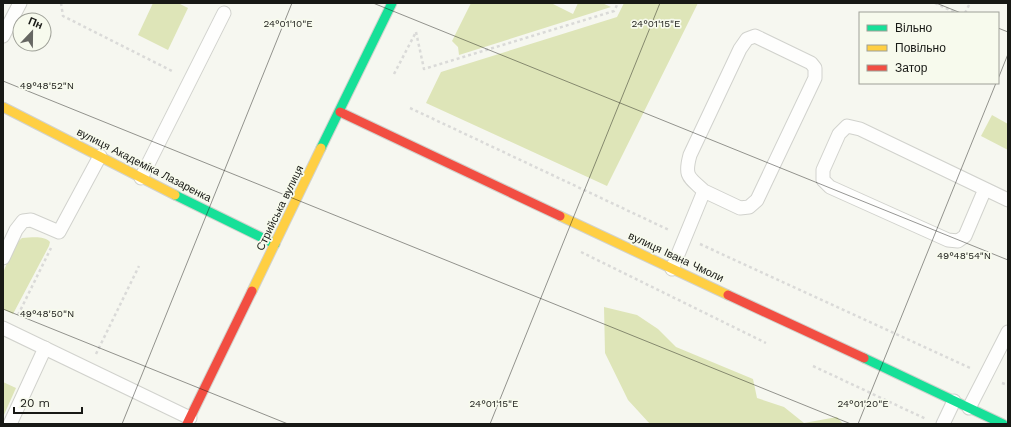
<svg xmlns="http://www.w3.org/2000/svg" width="1011" height="427" viewBox="0 0 1011 427" font-family="'Work Sans',sans-serif">
<style>
.green{fill:#dee5b8}
.lines{fill:none;stroke-linecap:round;stroke-linejoin:round}
.lane-casing{stroke:#d1d2cd;stroke-width:15}
.fast-casing{stroke:#d1d2cd;stroke-width:11}
.slow-casing{stroke:#d1d2cd;stroke-width:11}
.jam-casing{stroke:#d1d2cd;stroke-width:11}
.path{stroke:#dadad8;stroke-width:2.5;stroke-dasharray:3 3;stroke-linecap:butt}
.lane{stroke:#fefefd;stroke-width:13}
.fast{stroke:#16e098;stroke-width:9}
.slow{stroke:#ffcf43;stroke-width:9}
.jam{stroke:#f24e42;stroke-width:9}
.ticks{fill:none;stroke:#181915;stroke-width:1;stroke-opacity:0.45}
.labels{text-anchor:middle;dominant-baseline:central;stroke-width:3.5;stroke-linejoin:round;paint-order:stroke}
.street-label{font-size:11px;fill:#181915;stroke:#f7faed}
.ticks-label{font-size:10px;text-anchor:middle;fill:#181915;stroke:#f7faed;stroke-width:3.5;stroke-linejoin:round;paint-order:stroke}
</style>
<rect width="100%" height="100%" fill="#f6f7f0"/>
<g class="green">
<path d="M153,3H178L188,8L168,50L138,35Z"/>
<path d="M471,3H551L573,14L578,3H602L611,7L459,55L458,47L452,41Z"/>
<path d="M624,3H698L607,186L426,103L441,72L617,17Z"/>
<path d="M992,115L1008,124V150L981,136Z"/>
<path d="M22,238C31,238 43,235 50,242L49,246L13,314L3,309V273L14,245Z"/>
<path d="M604,307L637,315L658,329L676,347L753,379L757,398L784,407L804,423L837,417L843,424H650L628,400L605,353Z"/>
<path d="M3,382L16,388L3,417Z"/>
</g>
<g class="lines">
<g class="lane-casing">
<g id="lane">
<path d="M3,36L20,3"/>
<path d="M141,178L224,13"/>
<path d="M985,189L965,236L958,241L948,240L830,187L823,180V170L839,134L847,126L860,129L1008,200"/>
<path d="M3,258L16,230L23,221L31,220L59,232L100,156"/>
<path d="M672,269L704,191C689,177 684,177 690,155L740,49L747,39L755,36L811,63L815,68V78L757,200L749,207L740,208L704,191"/>
<path d="M3,328L190,418"/>
<path d="M969,408L1008,332"/>
<path d="M10,424L45,348"/>
<path d="M943,424L954,401"/>
</g>
</g>
<g class="fast-casing">
<g id="fast">
<path d="M321,148L392,3"/>
<path d="M175,195L275,244"/>
<path d="M864,358L1003,424"/>
</g>
</g>
<g class="slow-casing">
<g id="slow">
<path d="M3,107L175,195"/>
<path d="M560,216L728,295"/>
<path d="M252,291L321,148"/>
</g>
</g>
<g class="jam-casing">
<g id="jam">
<path d="M340,112L560,216"/>
<path d="M728,295L864,358"/>
<path d="M187,424L252,291"/>
</g>
</g>
<g class="path">
<path d="M61,3L63,16L174,72"/>
<path d="M935,3L956,13"/>
<path d="M965,13L970,3"/>
<path d="M416,32L424,69L614,11L618,3"/>
<path d="M394,74L416,32"/>
<path d="M410,108L669,230"/>
<path d="M700,244L970,368"/>
<path d="M581,252L766,343"/>
<path d="M18,315L51,248"/>
<path d="M96,354L139,266"/>
<path d="M813,366L926,419"/>
<path d="M1002,383L1008,385"/>
</g>
<use href="#lane" class="lane"/>
<use href="#fast" class="fast"/>
<use href="#slow" class="slow"/>
<use href="#jam" class="jam"/>
</g>
<path class="ticks" d="M373,3L1008,260M936,3L961,13M998,28L1008,32M998,79L1008,54M3,81L851,424M3,309L288,424M122,424L292,3M490,424L660,3M858,424L996,83"/>
<g class="labels">
<g class="street-label">
<text transform="translate(144 165) rotate(27)">вулиця Академіка Лазаренка</text>
<text transform="translate(280 208) rotate(-64)">Стрийська вулиця</text>
<text transform="translate(676 257) rotate(25)">вулиця Івана Чмоли</text>
</g>
</g>
<g class="ticks-label">
<text x="288" y="27">24°01'10"E</text>
<text x="656" y="27">24°01'15"E</text>
<text x="47" y="89">49°48'52"N</text>
<text x="964" y="259">49°48'54"N</text>
<text x="47" y="317">49°48'50"N</text>
<text x="494" y="407">24°01'15"E</text>
<text x="863" y="407">24°01'20"E</text>
</g>
<rect width="1011" height="427" fill="none" stroke="#181915" stroke-width="8"/>
<rect x="859" y="12" width="140" height="72" fill="#f7faed" stroke="#9ea097"/>
<rect x="867" y="25" width="20" height="6" fill="#16e098" stroke="#9ea097"/>
<text x="895" y="32" font-size="12" fill="#181915">Вільно</text>
<rect x="867" y="45" width="20" height="6" fill="#ffcf43" stroke="#9ea097"/>
<text x="895" y="52" font-size="12" fill="#181915">Повільно</text>
<rect x="867" y="65" width="20" height="6" fill="#f24e42" stroke="#9ea097"/>
<text x="895" y="72" font-size="12" fill="#181915">Затор</text>
<g transform="translate(32 32) rotate(22)"><circle r="19" fill="#f7faed" stroke="#9ea097"/>
<path d="M0-3L7 15L0 10L-7 15Z" fill="#666762"/>
<text y="-6" font-size="11" font-weight="bold" text-anchor="middle" fill="#181915">Пн</text>
</g>
<path d="M14 407v6h68v-6" fill="none" stroke="#181915" stroke-width="2"/>
<text x="20" y="407" font-size="12" fill="#181915" stroke="#f7faed" stroke-width="3" paint-order="stroke">20 m</text>
</svg>
